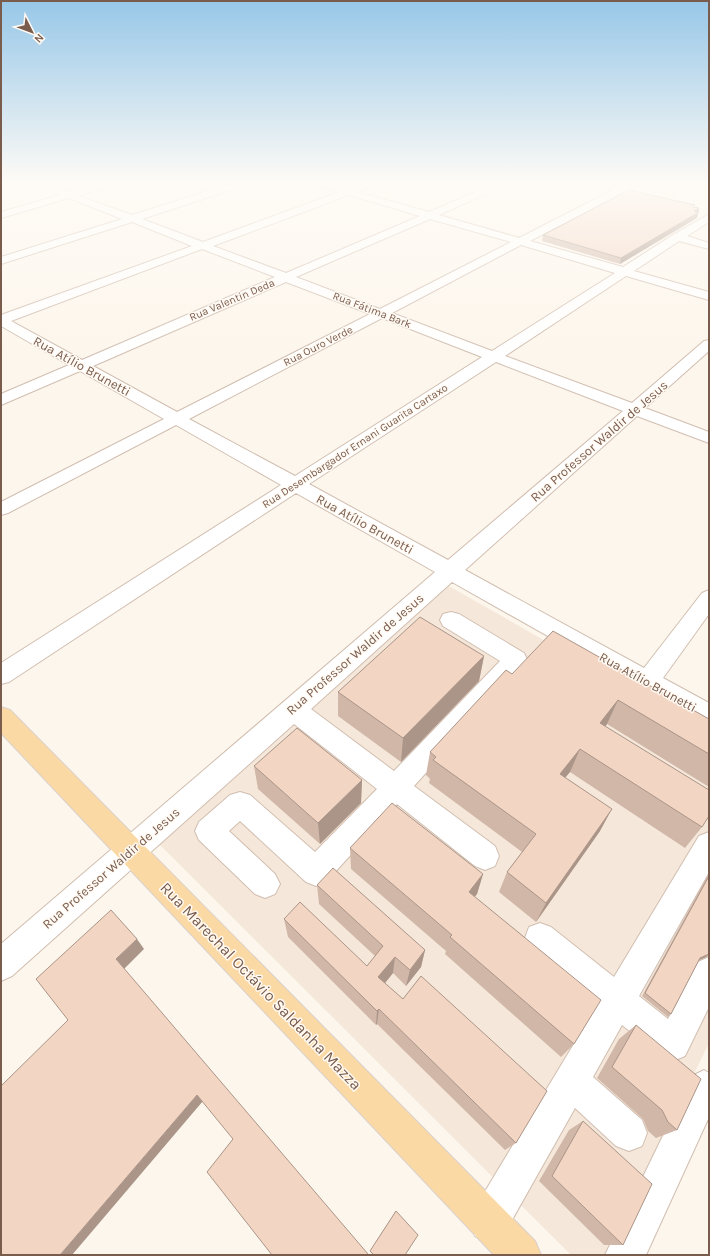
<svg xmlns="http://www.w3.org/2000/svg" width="710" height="1256" viewBox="0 0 710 1256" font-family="Karla,sans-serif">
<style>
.residential{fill:#f5e8da}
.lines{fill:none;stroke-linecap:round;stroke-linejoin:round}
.minor-casing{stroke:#d1beb0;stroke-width:2}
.major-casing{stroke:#dad1cd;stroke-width:2}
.minor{fill:#fff;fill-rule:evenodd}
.major{fill:#fbd9a5;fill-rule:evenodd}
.wall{fill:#d1b7a8}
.shaded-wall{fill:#aa9588}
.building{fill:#f3d5c3;stroke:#aa9588}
.labels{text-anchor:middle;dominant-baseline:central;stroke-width:3;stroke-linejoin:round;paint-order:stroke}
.far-street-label{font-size:11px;fill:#7a5c4d;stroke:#fffaf3}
.street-label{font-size:13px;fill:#7a5c4d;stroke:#fffaf3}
.near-street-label{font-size:16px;fill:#7a5c4d;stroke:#fffaf3}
</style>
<rect width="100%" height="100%" fill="#fdf6ec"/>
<path class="residential" d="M447,585L709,734V1043L606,1255H571L157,842Z"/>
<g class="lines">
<g class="minor-casing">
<g id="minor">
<path d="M30,182H44L70,192L105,182H121L119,184L79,196L132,215L236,182H251L249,184L142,219L203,242L339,192L311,184L309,182H325L348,189L366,182H380L358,192L429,212L499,182H512L439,215L519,238L613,190L587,184L585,182H602L620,186L629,182H641L630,189L633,191L631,193H623L530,241L623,267L673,235L709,214V222L687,236L709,243V249L679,241L634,271L709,292V300L626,276L505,356L632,403L704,341L709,340V351L645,408L709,432V443L637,416L465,570L644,668L702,593L709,590V614L663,678L709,703V725L700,722L452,582L311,709L394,771L500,661L443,626L440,620L443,614L451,612L459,614L524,653L527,659L524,665L414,786L495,846L499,856L495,866L485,870L475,866L397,804L326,882L316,886L306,882L240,821L229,831L275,874L280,884L275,894L265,898L255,894L199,840L195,831L199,822L230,795L240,792L250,795L315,852L377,789L294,724L12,976L1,981V944L435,572L296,493L9,682L1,684V663L281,485L176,425L8,513L1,515V502L164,419L80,371L1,405V394L69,365L1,326V315L192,246L132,222L1,264V257L122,219L69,198L1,218V212L60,195L32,184ZM349,195L420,216L286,273L213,246ZM430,219L511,242L380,309L296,277ZM521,245L615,273L492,351L392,313ZM202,249L275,277L82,360L11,321ZM286,282L370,314L177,412L93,366ZM382,318L482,357L295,476L189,419ZM496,362L623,411L448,560L309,484Z"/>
<path d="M709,832V872L639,996L668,1019L698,962L709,957V1007L685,1056L673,1061L661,1056L622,1025L593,1077L642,1120L647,1133L642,1146L629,1151L616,1146L575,1108L503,1236L489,1241L475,1236L470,1222L475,1208L598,1004L529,949L525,938L529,927L540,923L551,927L614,977L699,836Z"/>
<path d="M704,1070L709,1073V1117L646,1255H605L692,1076Z"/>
</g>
</g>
<g class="major-casing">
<path id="major" d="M1,707L10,710L535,1241L541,1255H494L1,733Z"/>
</g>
<use href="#minor" class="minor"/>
<use href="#major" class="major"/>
</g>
<g class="wall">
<path d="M694,207L699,208L697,218L620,264L542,241L543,235Z"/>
<path d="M484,656L479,681L401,762L338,716V692Z"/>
<path d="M512,674L709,719V787L607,724L605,727L702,827L685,848L570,772L565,777L600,831L536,922L499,892L507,872L522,852L429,783L430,779L426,775L430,752Z"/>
<path d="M254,766L362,780L361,803L320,844L258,789Z"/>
<path d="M350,848L483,874L477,894L474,897L574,1044L561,1057L445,954L446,951L351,869Z"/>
<path d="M709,873V954L706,957L699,960L671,1014L668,1017L642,996Z"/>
<path d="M317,885L425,950L421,967L406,986L393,973L385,983L516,1143L505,1150L377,1024L376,1025L288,937L284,919L367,966L375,956L319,904Z"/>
<path d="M636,1025L677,1130L656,1138L648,1131L643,1119L597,1078L619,1039Z"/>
<path d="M583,1121L623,1245H604L539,1181L569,1130Z"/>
<path d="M396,1211L405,1255H373L370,1251Z"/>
</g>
<g class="shaded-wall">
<path d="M699,208L697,218L620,264L621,258Z"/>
<path d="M484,656L479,681L401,762L403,738Z"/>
<path d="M618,700L607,724L589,747L600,723Z"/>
<path d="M580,749L570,772L550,796L560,774Z"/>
<path d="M362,780L361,803L320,844L318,823Z"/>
<path d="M612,809L600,831L536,922L546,903Z"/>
<path d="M483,874L477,894L463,911L469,892Z"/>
<path d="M137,939L144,949L124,969L116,959Z"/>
<path d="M425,950L421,967L406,986L410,970Z"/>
<path d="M709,954L706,957L697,961L700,958Z"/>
<path d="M395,957L393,973L377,993L378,977Z"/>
<path d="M379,1009L377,1024L376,1025L377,1011Z"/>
<path d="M197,1095L203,1101L72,1255H60Z"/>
</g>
<g class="building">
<path d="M629,190L695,205L693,207L699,208L694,211L699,212L621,258L543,235Z"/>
<path d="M420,617L484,656L403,738L338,692Z"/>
<path d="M553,631L709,719V754L618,700L600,723L709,790V816L702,827L580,749L560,774L612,809L546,903L507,872L536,834L433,760L436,757L430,752L506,670L512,674Z"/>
<path d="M297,728L362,780L318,823L254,766Z"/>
<path d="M392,803L483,874L469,892L601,1000L574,1044L450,937L452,935L350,848Z"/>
<path d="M333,868L425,950L410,970L395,957L378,977L403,999L421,976L547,1091L516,1143L379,1009L377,1011L284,919L300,902L367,966L383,946L317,885Z"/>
<path d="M709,876V954L700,958L671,1014L645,993Z"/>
<path d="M111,910L137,939L116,959L368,1254V1255H272L207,1172L233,1139L197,1095L60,1255H1V1086L68,1020L36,979Z"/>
<path d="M636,1025L701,1079L677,1130L668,1122L662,1110L612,1067Z"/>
<path d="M583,1121L652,1184L623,1245L552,1176Z"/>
<path d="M396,1211L418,1235L405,1255H374L370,1251Z"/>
</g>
<linearGradient id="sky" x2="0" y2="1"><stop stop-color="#97c7e8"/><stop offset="0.51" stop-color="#fefbf6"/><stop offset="1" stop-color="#fefbf6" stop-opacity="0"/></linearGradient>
<rect width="710" height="358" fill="url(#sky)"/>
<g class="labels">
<g class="far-street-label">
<text transform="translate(232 300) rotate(-23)">Rua Valentin Deda</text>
<text transform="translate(372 310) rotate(21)">Rua Fátima Bark</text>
<text transform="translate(318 346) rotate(-27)">Rua Ouro Verde</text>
<text transform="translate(355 446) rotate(-33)">Rua Desembargador Ernani Guarita Cartaxo</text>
</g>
<g class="street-label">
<text transform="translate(82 366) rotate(29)">Rua Atílio Brunetti</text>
<text transform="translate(599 441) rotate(-41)">Rua Professor Waldir de Jesus</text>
<text transform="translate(365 524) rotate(29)">Rua Atílio Brunetti</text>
<text transform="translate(355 654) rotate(-41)">Rua Professor Waldir de Jesus</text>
<text transform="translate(648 682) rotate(29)">Rua Atílio Brunetti</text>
<text transform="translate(111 868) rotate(-41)">Rua Professor Waldir de Jesus</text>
</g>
<g class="near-street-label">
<text transform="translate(261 986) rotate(46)">Rua Marechal Octávio Saldanha Mazza</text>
</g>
</g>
<rect width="710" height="1256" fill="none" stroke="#7a5c4d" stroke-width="4"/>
<g transform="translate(32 32) rotate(132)" stroke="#fffaf3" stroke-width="3" paint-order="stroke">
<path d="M0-3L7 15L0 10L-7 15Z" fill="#7a5c4d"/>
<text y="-6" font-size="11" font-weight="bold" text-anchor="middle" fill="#7a5c4d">N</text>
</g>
</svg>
